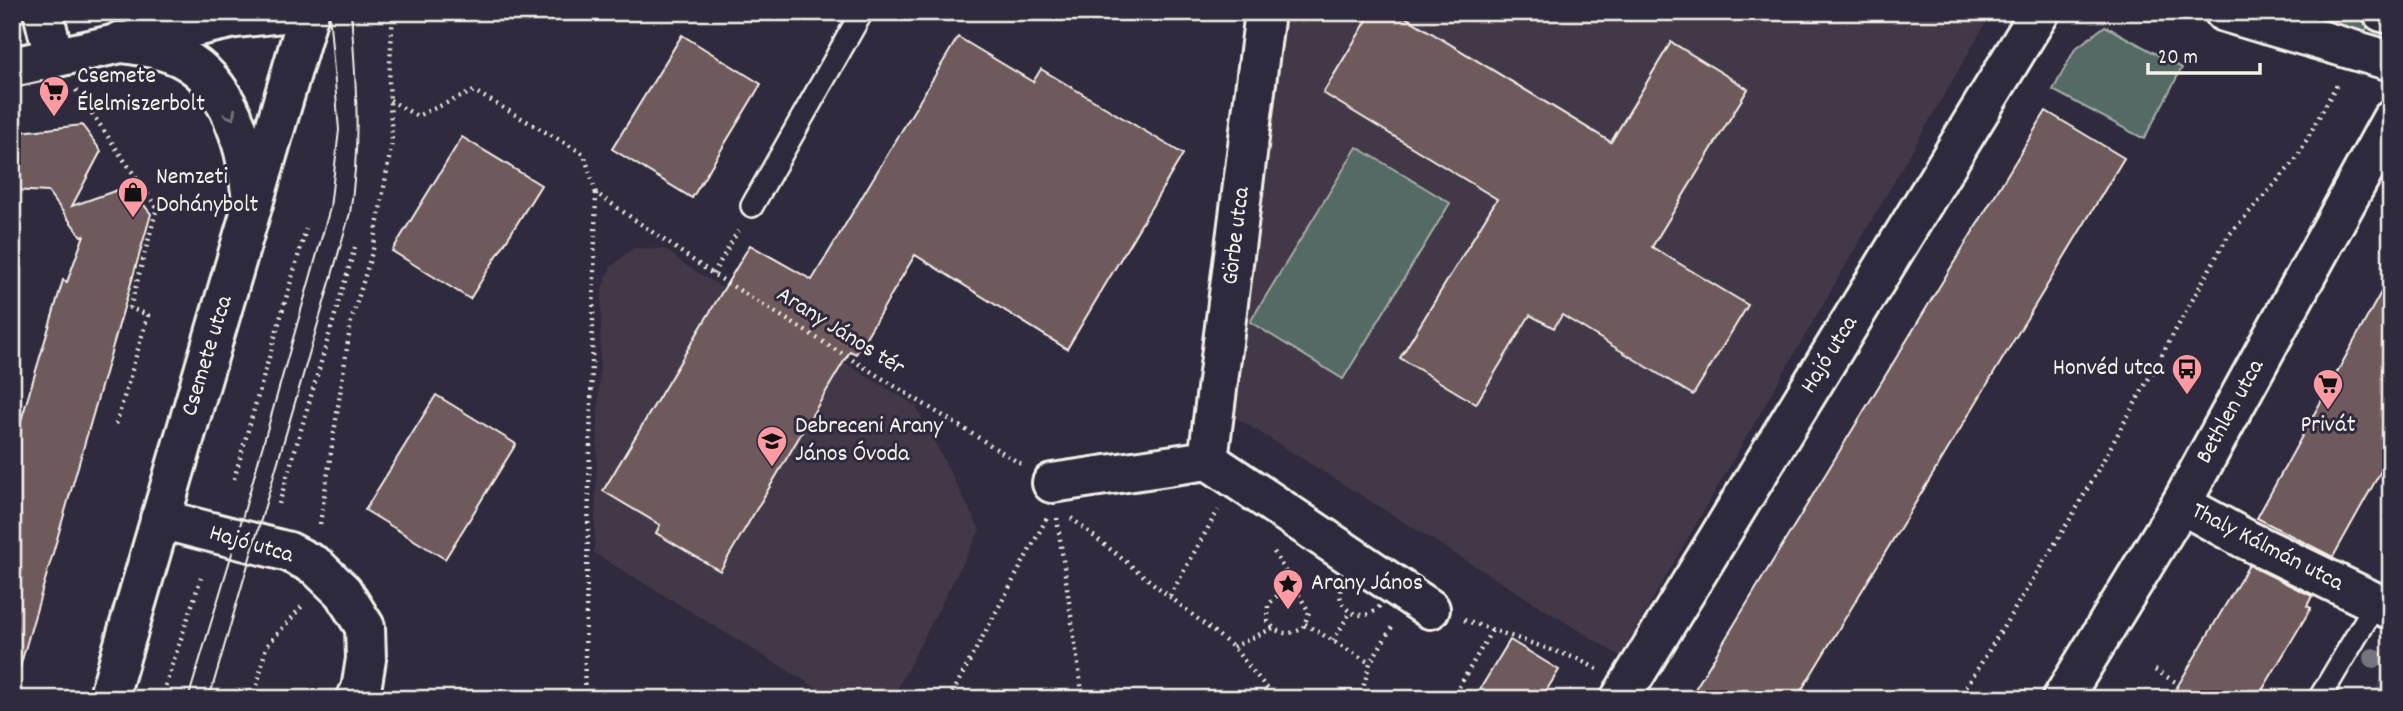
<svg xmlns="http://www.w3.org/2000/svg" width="2403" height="711" viewBox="0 0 2403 711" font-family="Dekko,sans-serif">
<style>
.built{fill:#423846}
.green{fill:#566b65;stroke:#a5aea6;stroke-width:2}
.building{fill:#6e5a5c;stroke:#f4f1e8;stroke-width:2}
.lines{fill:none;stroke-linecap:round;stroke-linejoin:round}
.lane-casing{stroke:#f4f1e8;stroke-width:26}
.street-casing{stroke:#f4f1e8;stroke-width:44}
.secondary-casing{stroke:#f4f1e8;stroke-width:44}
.path{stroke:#f4f1e8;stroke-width:4.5;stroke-dasharray:2 5;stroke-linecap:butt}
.lane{stroke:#2f2a3d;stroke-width:21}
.street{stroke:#2f2a3d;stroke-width:38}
.secondary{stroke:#2f2a3d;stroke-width:38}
.tram{stroke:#f4f1e8;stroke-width:2}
.tree{fill:#74767b}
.oneway{stroke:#747079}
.labels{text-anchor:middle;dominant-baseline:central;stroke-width:6;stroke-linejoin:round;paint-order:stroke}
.poi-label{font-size:24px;fill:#f4f1e8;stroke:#2f2a3d;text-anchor:start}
.street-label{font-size:24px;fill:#f4f1e8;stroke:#2f2a3d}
</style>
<rect width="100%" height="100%" fill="#2f2a3d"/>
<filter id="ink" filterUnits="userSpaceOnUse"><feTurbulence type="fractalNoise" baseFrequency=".0143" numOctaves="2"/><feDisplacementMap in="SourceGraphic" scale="14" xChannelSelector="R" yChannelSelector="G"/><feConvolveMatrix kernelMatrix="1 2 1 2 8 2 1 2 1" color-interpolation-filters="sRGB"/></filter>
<g filter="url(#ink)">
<g class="built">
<path d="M1277,12H1992L1620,656L1230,414Z"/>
<path d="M633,248L665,249L687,266L916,406L980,530L892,699H835L594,553L602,288L610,268Z"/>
<path d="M2391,662V699H2369Z"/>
</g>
<g class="green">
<path d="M2224,12H2376L2354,51Z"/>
<path d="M2105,26L2182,68L2144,139L2053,90L2075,49Z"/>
<path d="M1357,147L1450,203L1343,379L1250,322Z"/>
</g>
<g class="building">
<path d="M1372,12H1397L1611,142L1671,42L1748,89L1652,247L1748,305L1693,395L1562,315L1554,328L1530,315L1476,404L1400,358L1497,199L1323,93Z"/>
<path d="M682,35L761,84L692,198L612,149Z"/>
<path d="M958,37L1033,82L1041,69L1183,154L1067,349L915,255L856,354L850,351L720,571L656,533L660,525L603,491L750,245L812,280Z"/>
<path d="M2046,111L2124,158L1933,474L1796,699H1689Z"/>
<path d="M82,125L101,151L72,206L129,186L151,214L20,667L12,666V451L63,280L67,282L84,235L81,236L48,192L12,190V133Z"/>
<path d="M462,137L541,185L470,299L392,251Z"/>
<path d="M2391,274V453L2333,557L2257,518Z"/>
<path d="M436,395L516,444L445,559L365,510Z"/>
<path d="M2249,565L2312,596L2307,606L2311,608L2257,699H2170Z"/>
<path d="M1510,640L1559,670L1541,699H1474Z"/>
</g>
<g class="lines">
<g class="lane-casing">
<g id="lane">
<path d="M752,206L862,12"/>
<path d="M2319,699L2376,603"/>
</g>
</g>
<g class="street-casing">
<g id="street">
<path d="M43,12L54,57"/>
<path d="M2224,12L2391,61"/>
<path d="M2382,12L2391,14"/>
<path d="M12,67L235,18L292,12"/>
<path d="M1208,460L1265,12"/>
<path d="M1052,483L1208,460L1430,609"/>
<path d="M2181,504L2245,539L2391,610"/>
<path d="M160,519L289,552L316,566L343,592L365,627L366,659L361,690L356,699"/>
<path d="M1620,699L2040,12"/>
</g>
</g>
<g class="secondary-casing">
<g id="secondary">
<path d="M119,42C139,46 163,48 182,58C229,82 246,144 251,192"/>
<path d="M108,699L309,12"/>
<path d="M2062,699L2181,504L2391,120"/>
</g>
</g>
<g class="path">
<path d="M76,90L157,208L130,308L148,315L115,428"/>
<path d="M390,100L417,116L474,91L584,154L596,193L713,274L1021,464"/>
<path d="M713,274L738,231"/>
<path d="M234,479L306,229"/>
<path d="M279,504L356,244"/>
<path d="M1057,518L1083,699"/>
<path d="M1071,518L1233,647L1276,699"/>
<path d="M320,524L351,322L373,249L392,142L389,82L393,12"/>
<path d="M1274,552L1309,612L1303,628C1289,636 1277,635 1268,621V605L1279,594L1295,593"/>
<circle cx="1362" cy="593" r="22"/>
<path d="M1170,596L1218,510"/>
<path d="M1464,620L1578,659L1597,669"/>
<path d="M1305,624L1370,663"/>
<path d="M1333,641L1351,611"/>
<path d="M1233,647L1273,628"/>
<path d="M2155,670L2179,684"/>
<path d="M161,699L201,578"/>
<path d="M254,699L266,647L302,606"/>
<path d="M584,699L596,193"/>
<path d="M949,699L1047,518"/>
<path d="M1360,699L1370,663L1392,627"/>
<path d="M1452,699L1492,630"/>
<path d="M1959,699L2075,511L2228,236L2295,161L2337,84"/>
</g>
<use href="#lane" class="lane"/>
<use href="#street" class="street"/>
<use href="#secondary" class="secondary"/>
<g class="tram">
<path d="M188,699L236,540L330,208L339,130L329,12"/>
<path d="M209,699L350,213C361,145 356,80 351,12"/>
</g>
</g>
<circle class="tree" cx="2373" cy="658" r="10"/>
<defs><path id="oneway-chevron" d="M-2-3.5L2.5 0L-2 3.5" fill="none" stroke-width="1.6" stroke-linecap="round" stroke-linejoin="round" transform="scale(1.75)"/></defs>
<use class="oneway" href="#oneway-chevron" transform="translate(231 115) rotate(62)"/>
</g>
<defs>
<g id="supermarket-pin" transform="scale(1.575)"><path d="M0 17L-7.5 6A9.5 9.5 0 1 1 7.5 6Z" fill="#ff9aa2" stroke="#2f2a3d"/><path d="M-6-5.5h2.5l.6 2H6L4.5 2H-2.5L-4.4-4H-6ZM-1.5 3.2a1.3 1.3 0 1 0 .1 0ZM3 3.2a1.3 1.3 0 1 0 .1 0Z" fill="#111"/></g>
<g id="shop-pin" transform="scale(1.575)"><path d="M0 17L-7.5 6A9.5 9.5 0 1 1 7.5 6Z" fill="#ff9aa2" stroke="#2f2a3d"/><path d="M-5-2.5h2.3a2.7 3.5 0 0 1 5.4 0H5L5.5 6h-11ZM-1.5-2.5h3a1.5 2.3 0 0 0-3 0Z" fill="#111"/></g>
<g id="bus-pin" transform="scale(1.575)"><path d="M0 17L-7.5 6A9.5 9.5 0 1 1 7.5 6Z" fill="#ff9aa2" stroke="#2f2a3d"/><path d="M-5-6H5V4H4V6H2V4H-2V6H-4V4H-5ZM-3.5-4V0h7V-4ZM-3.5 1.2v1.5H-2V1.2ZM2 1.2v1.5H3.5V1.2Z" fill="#111"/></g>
<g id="school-pin" transform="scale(1.575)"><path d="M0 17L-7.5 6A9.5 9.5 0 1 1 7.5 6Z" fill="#ff9aa2" stroke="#2f2a3d"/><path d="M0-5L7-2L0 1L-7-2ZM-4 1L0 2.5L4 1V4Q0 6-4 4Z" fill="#111"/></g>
<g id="sight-pin" transform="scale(1.575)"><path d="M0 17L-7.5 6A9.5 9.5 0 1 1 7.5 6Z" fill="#ff9aa2" stroke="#2f2a3d"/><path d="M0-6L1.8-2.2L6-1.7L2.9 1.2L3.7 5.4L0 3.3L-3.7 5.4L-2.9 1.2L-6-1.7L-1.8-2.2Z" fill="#111"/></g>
</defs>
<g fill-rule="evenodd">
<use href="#supermarket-pin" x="54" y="91"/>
<use href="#shop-pin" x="133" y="192"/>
<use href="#bus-pin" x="2187" y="369"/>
<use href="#supermarket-pin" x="2328" y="384"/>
<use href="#school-pin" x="772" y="441"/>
<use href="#sight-pin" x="1288" y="584"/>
</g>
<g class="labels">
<g class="poi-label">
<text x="77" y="77">Csemete<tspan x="77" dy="28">Élelmiszerbolt</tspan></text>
<text x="156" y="178">Nemzeti<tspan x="156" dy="28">Dohánybolt</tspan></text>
<text x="2164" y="369" text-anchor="end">Honvéd utca</text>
<text x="2328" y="426" text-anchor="middle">Privát</text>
<text x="795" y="427">Debreceni Arany<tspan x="795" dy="28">János Óvoda</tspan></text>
<text x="1311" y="584">Arany János</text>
</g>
<g class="street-label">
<text transform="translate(1237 236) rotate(-83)">Görbe utca</text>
<text transform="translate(840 332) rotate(32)">Arany János tér</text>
<text transform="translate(1830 355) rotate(-58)">Hajó utca</text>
<text transform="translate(208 356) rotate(-73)">Csemete utca</text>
<text transform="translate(2231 412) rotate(-61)">Bethlen utca</text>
<text transform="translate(251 545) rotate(16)">Hajó utca</text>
<text transform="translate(2267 548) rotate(27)">Thaly Kálmán utca</text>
</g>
</g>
<rect width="2403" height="711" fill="none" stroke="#2f2a3d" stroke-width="42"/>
<rect x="21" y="21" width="2361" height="669" fill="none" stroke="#f4f1e8" stroke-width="2.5" filter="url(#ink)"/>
<path d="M2148 63v10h112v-10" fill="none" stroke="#f4f1e8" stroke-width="3.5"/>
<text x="2158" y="63" font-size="21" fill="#f4f1e8" stroke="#2f2a3d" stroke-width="5" paint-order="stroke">20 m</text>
</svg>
